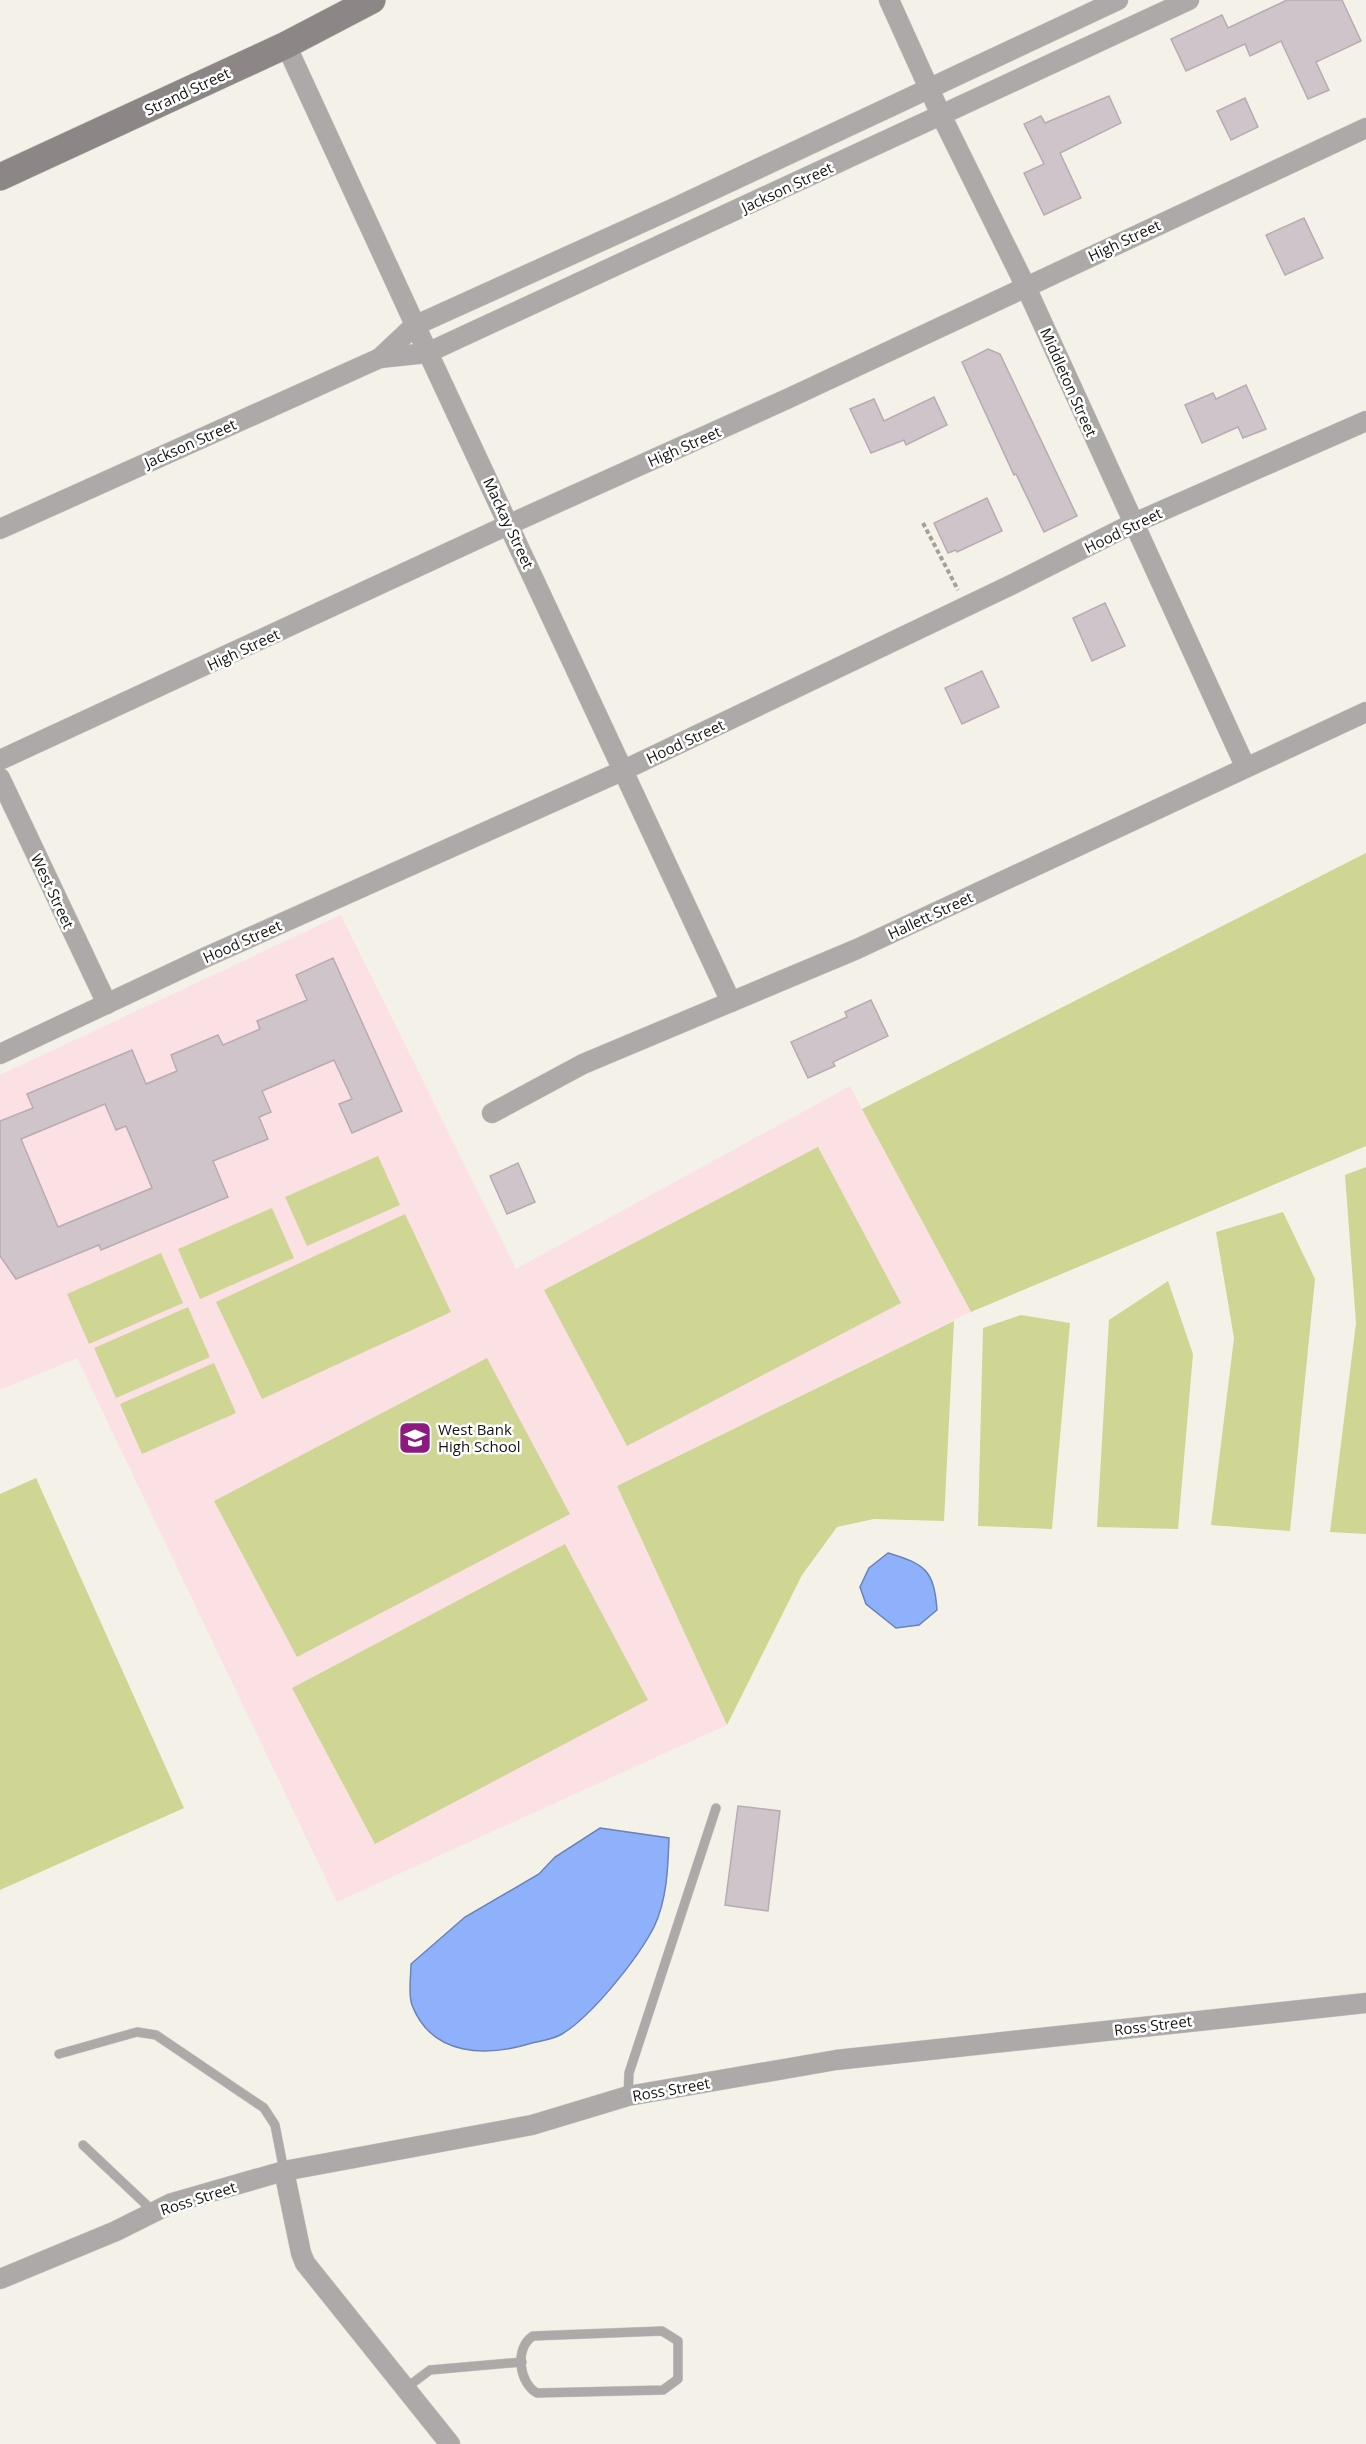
<svg xmlns="http://www.w3.org/2000/svg" width="1366" height="2444" viewBox="0 0 1366 2444" font-family="'Open Sans',sans-serif">
<style>
.education{fill:#fbe0e4}
.green{fill:#cfd694}
.water{fill:#8fb1fc;stroke:#6a82b5;stroke-width:1.5}
.building{fill:#cec4c9;stroke:#b6acb1;stroke-width:1.5;fill-rule:evenodd}
.lines{fill:none;stroke-linecap:round;stroke-linejoin:round}
.lane-casing{stroke:#d0cec5;stroke-width:10}
.street-casing{stroke:#d0cec5;stroke-width:21}
.secondary-casing{stroke:#d0cec5;stroke-width:28}
.path{stroke:#a2a099;stroke-width:4;stroke-dasharray:4.5 3;stroke-linecap:butt}
.lane{stroke:#aea9a9;stroke-width:9}
.street{stroke:#aea9a9;stroke-width:20}
.secondary{stroke:#8d8686;stroke-width:27}
.labels{text-anchor:middle;dominant-baseline:central;stroke-width:5;stroke-linejoin:round;paint-order:stroke}
.street-label{font-size:15px;fill:#141310;stroke:#fff}
.poi-label{font-size:15px;fill:#141310;stroke:#fff;text-anchor:start}
</style>
<rect width="100%" height="100%" fill="#f4f2e8"/>
<path class="education" d="M341,915L516,1269L850,1086L971,1312L617,1486L727,1725L337,1902L77,1358L0,1390V1075Z"/>
<g class="green">
<path d="M1366,853V1146L971,1312L862,1109Z"/>
<path d="M818,1147L901,1303L627,1446L544,1290Z"/>
<path d="M378,1156L400,1205L307,1246L285,1197Z"/>
<path d="M1366,1167V1534L1330,1532L1356,1323L1345,1175Z"/>
<path d="M272,1208L294,1258L200,1299L178,1249Z"/>
<path d="M1283,1212L1315,1279L1290,1531L1211,1525L1234,1338L1216,1232Z"/>
<path d="M405,1214L451,1312L262,1399L216,1302Z"/>
<path d="M161,1253L183,1303L89,1344L67,1294Z"/>
<path d="M1168,1281L1193,1354L1178,1529L1097,1527L1109,1320Z"/>
<path d="M188,1307L210,1357L116,1398L94,1348Z"/>
<path d="M1021,1315L1070,1323L1052,1529L978,1526L983,1328Z"/>
<path d="M954,1321L944,1521L874,1519L837,1527L802,1575L727,1725L617,1486Z"/>
<path d="M487,1358L570,1514L297,1657L214,1501Z"/>
<path d="M214,1363L236,1413L142,1454L120,1404Z"/>
<path d="M36,1478L184,1808L0,1890V1494Z"/>
<path d="M565,1544L648,1700L375,1844L292,1688Z"/>
</g>
<g class="water">
<path d="M888,1553C925,1564 934,1570 937,1610L919,1625L896,1628L866,1604L860,1587L869,1568Z"/>
<path d="M600,1828L669,1838C668,1867 667,1900 654,1927C638,1958 592,2016 562,2034C554,2039 541,2041 532,2043C487,2057 432,2057 412,2005C408,1994 411,1976 411,1964L465,1917L539,1874L555,1857Z"/>
</g>
<g class="building">
<path d="M1287,0H1342L1361,41L1316,62L1329,90L1308,99L1281,41L1250,56L1245,44L1186,71L1171,39L1222,15L1228,28Z"/>
<path d="M1109,96L1121,123L1060,153L1081,198L1044,215L1024,173L1044,164L1024,124L1041,116L1045,123Z"/>
<path d="M1245,98L1258,127L1231,140L1217,111Z"/>
<path d="M1304,218L1323,258L1285,275L1266,235Z"/>
<path d="M988,349L1000,354L1077,516L1044,532L1016,474L1014,475L962,362Z"/>
<path d="M1246,385L1266,429L1243,438L1238,427L1202,443L1185,405L1213,393L1216,399Z"/>
<path d="M934,397L947,425L906,445L904,440L871,453L850,409L874,399L884,421Z"/>
<path d="M987,498L1002,531L957,552L956,550L948,553L934,523Z"/>
<path d="M1105,603L1125,646L1092,661L1073,618Z"/>
<path d="M982,671L999,707L962,724L945,688Z"/>
<path d="M333,958L402,1111L352,1133L339,1104L352,1099L334,1060L262,1091L271,1112L259,1117L268,1139L213,1161L228,1197L101,1250L99,1245L16,1279L0,1256V1121L33,1108L27,1094L132,1050L146,1084L177,1071L171,1055L218,1035L223,1045L260,1029L257,1021L307,1000L296,975ZM105,1104L116,1130L126,1126L152,1188L58,1227L21,1139Z"/>
<path d="M871,1000L888,1036L833,1062L835,1066L808,1078L791,1042L847,1017L845,1012Z"/>
<path d="M518,1163L535,1202L507,1214L490,1176Z"/>
<path d="M738,1806L780,1811L768,1911L725,1905Z"/>
</g>
<g class="lines">
<g class="lane-casing">
<g id="lane">
<path d="M59,2054L137,2032L156,2035L264,2108L275,2125L284,2171"/>
<path d="M628,2096L629,2073L716,1808"/>
<path d="M83,2145L154,2212"/>
<path d="M662,2331L678,2341V2379L663,2390L537,2393C519,2383 514,2348 533,2336Z"/>
<path d="M406,2388L430,2370L522,2362"/>
</g>
</g>
<g class="street-casing">
<g id="street">
<path d="M889,0L941,115L1025,285L1245,766"/>
<path d="M286,45C432,365 583,682 731,1002"/>
<path d="M380,358L414,326L672,209L1118,0"/>
<path d="M0,529L380,358L427,353L1189,0"/>
<path d="M0,760L510,524L787,399L1366,128"/>
<path d="M0,778L107,1004"/>
<path d="M0,1054L204,958L624,770L1013,584L1132,524L1366,421"/>
<path d="M492,1113L583,1064L857,949L1366,712"/>
<path d="M284,2171L301,2253L305,2263L450,2444"/>
<path d="M0,2279L116,2231L172,2203L284,2171L532,2125L628,2096L836,2060L1366,2003"/>
</g>
</g>
<g class="secondary-casing">
<path id="secondary" d="M0,177L286,45L372,0"/>
</g>
<path class="path" d="M923,523L958,590"/>
<use href="#lane" class="lane"/>
<use href="#street" class="street"/>
<use href="#secondary" class="secondary"/>
</g>
<defs>
<g id="school-square" transform="scale(1.725)"><rect x="-9" y="-9" width="18" height="18" rx="4" fill="#8b1b7e" stroke="#fff"/><path d="M0-5L7-2L0 1L-7-2ZM-4 1L0 2.5L4 1V4Q0 6-4 4Z" fill="#fff"/></g>
</defs>
<g fill-rule="evenodd">
<use href="#school-square" x="415" y="1438"/>
</g>
<g class="labels">
<g class="street-label">
<text transform="translate(187 91) rotate(-25)">Strand Street</text>
<text transform="translate(787 187) rotate(-25)">Jackson Street</text>
<text transform="translate(1124 240) rotate(-25)">High Street</text>
<text transform="translate(1069 382) rotate(66)">Middleton Street</text>
<text transform="translate(190 443) rotate(-24)">Jackson Street</text>
<text transform="translate(684 446) rotate(-24)">High Street</text>
<text transform="translate(509 523) rotate(65)">Mackay Street</text>
<text transform="translate(1123 530) rotate(-26)">Hood Street</text>
<text transform="translate(243 649) rotate(-25)">High Street</text>
<text transform="translate(685 741) rotate(-25)">Hood Street</text>
<text transform="translate(53 891) rotate(65)">West Street</text>
<text transform="translate(930 915) rotate(-25)">Hallett Street</text>
<text transform="translate(242 941) rotate(-24)">Hood Street</text>
<text transform="translate(1153 2025) rotate(-7)">Ross Street</text>
<text transform="translate(671 2089) rotate(-10)">Ross Street</text>
<text transform="translate(198 2198) rotate(-18)">Ross Street</text>
</g>
<g class="poi-label">
<text x="438" y="1429">West Bank<tspan x="438" dy="17">High School</tspan></text>
</g>
</g>
</svg>
